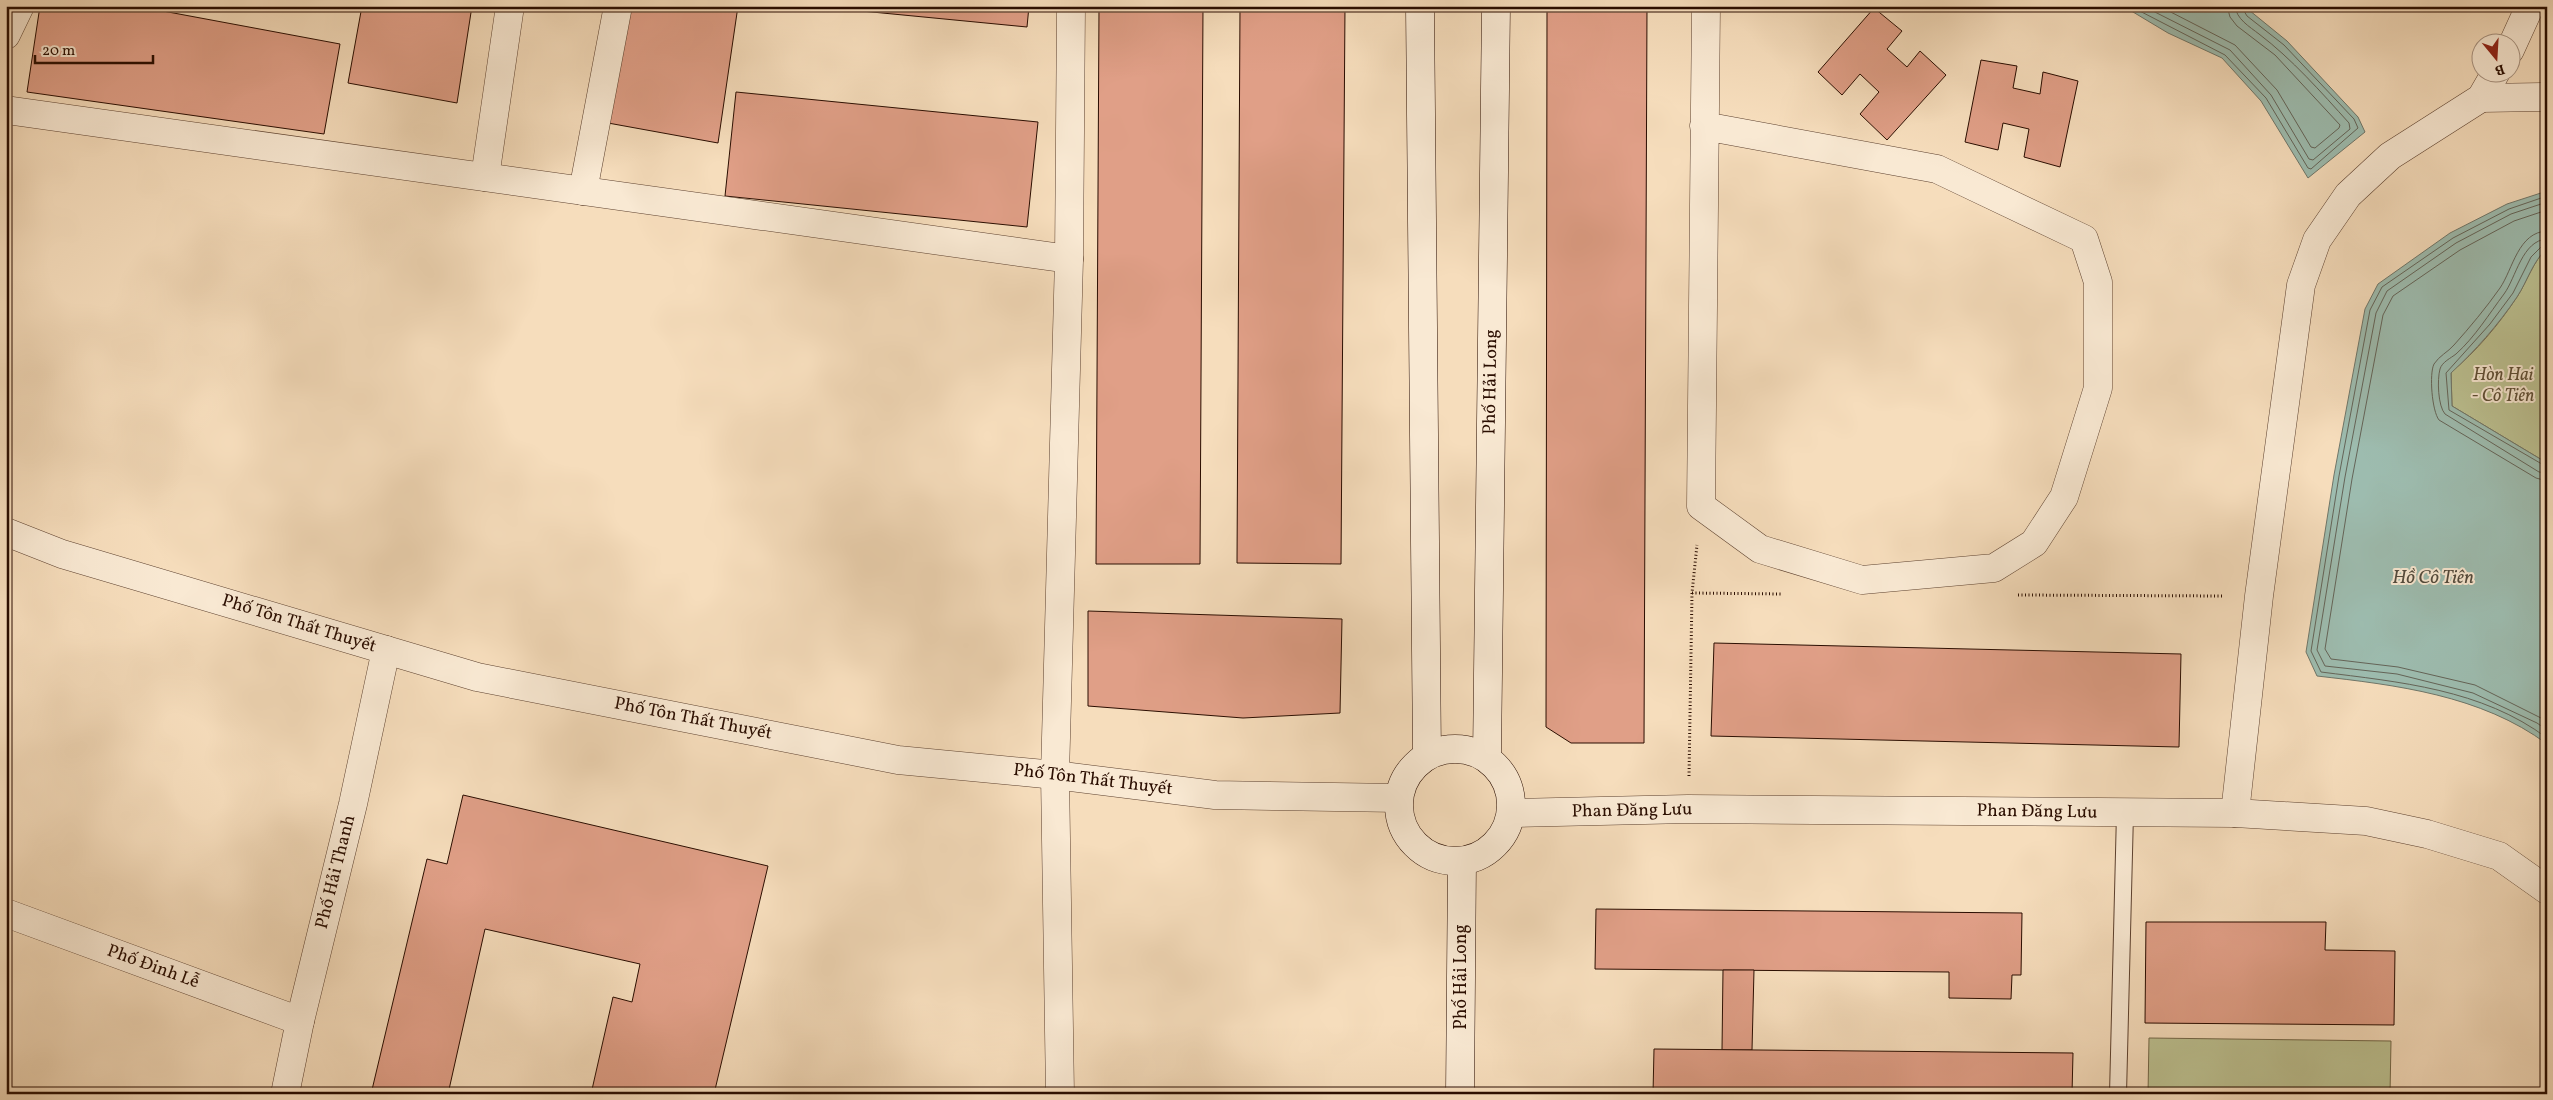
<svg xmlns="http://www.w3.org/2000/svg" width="2553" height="1100" viewBox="0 0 2553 1100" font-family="Vollkorn,serif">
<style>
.green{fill:#bcc191;stroke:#736748}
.water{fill:#9dbcaf;stroke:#6f7669}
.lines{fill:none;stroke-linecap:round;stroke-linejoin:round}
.shore{stroke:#646458;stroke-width:1}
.building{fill:#e09f87;stroke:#2a0d00}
.lane-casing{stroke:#5d412f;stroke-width:18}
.street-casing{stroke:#5d412f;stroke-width:29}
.secondary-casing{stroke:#2a0d00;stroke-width:29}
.path{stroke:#2a0d00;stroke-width:3;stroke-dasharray:1 2.5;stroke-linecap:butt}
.lane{stroke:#f9e9d3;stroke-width:16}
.street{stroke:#f9e9d3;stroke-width:28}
.secondary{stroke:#f9e9d3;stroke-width:28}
.labels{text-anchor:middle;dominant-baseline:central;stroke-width:4;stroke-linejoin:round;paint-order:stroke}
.park-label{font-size:18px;font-style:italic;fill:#5d4c33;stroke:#f9e9d3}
.street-label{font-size:18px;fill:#2a0d00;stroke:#f9e9d3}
.water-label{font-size:19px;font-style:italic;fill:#524a3d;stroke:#f9e9d3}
</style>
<rect width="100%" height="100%" fill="#f6ddbc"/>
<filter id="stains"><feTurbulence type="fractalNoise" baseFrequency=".004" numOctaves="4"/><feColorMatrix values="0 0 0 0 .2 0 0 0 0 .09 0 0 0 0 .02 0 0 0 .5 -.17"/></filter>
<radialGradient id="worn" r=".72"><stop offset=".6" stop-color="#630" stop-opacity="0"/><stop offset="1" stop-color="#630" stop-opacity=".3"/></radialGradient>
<g class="green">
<path d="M2547,248V463L2452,406L2451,372C2476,352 2499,324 2517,297C2528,280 2532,263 2547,248Z"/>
<path d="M2149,1038L2391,1041L2390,1094H2148Z"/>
</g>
<g class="water">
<path d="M2123,6H2244L2287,41L2358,117L2365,132L2308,178L2261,101L2222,58L2168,33Z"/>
<path d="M2547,191V248C2532,263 2528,280 2517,297C2498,325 2475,351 2451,373L2452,406L2547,463V744C2481,695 2396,685 2317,676L2306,652L2334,475L2365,309L2378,284L2450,233L2507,204Z"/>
</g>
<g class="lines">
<g class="shore">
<path d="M2130,6L2225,55L2266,98L2308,168L2311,169L2358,128L2354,119L2284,45L2247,16L2241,6"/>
<path d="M2143,6L2230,50L2271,95L2309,159L2313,160L2350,129L2349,123C2321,92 2292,59 2259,34C2250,27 2236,19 2235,6"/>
<path d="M2159,6L2235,45L2277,90L2311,147L2315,148L2339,128L2340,125L2275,55L2237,26L2230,17L2227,6"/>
<path d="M2547,196L2509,209L2453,238L2382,287L2370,310L2339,476L2311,651L2321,672C2399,682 2482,689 2547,738"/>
<path d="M2547,202L2511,214L2456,243L2387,291L2376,313L2345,477L2317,650L2325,666L2397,674L2473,693L2537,723L2547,730"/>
<path d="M2547,210L2514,221L2460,250L2393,296L2383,315L2352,479L2325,649L2331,659L2398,667L2475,685L2547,721"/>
<path d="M2547,231C2518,232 2513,269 2500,288C2486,308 2470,327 2454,345C2448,352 2439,356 2434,364C2429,374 2432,411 2439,420L2536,478L2547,481"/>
<path d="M2547,239C2522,240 2516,278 2504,294C2489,314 2475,337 2456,354C2451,358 2442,362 2440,369C2437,380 2438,406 2445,414L2539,472L2547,473"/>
<path d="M2547,245L2542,246L2531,257L2513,293L2490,324L2446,373L2449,410L2547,467"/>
</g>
</g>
<g class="building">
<path d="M40,6H136L340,44L324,134L27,92Z"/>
<path d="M362,6H472L457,103L348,83Z"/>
<path d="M631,6H738L718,143L608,123Z"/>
<path d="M810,6H1029L1027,27Z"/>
<path d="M1099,6H1203L1200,564H1096Z"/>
<path d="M1240,6H1345L1341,564L1237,563Z"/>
<path d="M1547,6H1647L1644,743H1571L1546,727Z"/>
<path d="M1874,8L1902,31L1887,49L1907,67L1920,51L1946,75L1887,140L1860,114L1879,92L1860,74L1842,95L1818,72Z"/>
<path d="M1981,60L2017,66L2013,88L2040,94L2043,72L2078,81L2060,167L2024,157L2029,129L2003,123L1998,150L1965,142Z"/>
<path d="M736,92L1038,122L1027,227L725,196Z"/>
<path d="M1088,611L1342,619L1340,713L1243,718L1088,706Z"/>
<path d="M1714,643L2181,654L2179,747L1711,736Z"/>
<path d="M463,795L768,866L714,1094H591L613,997L632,1002L640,964L485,929L448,1094H371L427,859L447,864Z"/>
<path d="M1596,909L2022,913L2021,975H2012L2011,999L1949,998V972L1595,969Z"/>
<path d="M2146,922H2326L2325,950L2395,951L2394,1025L2145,1023Z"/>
<path d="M1723,970H1754L1752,1050H1722Z"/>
<path d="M1654,1049L2073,1053L2072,1094H1653Z"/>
</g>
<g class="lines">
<g class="lane-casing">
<path id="lane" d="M2118,1094L2125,813"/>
</g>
<g class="street-casing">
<g id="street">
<path d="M6,35L20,6"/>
<path d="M2510,50L2530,6"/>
<path d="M2481,98L2547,97"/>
<path d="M6,110L1069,259"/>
<path d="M1704,126L1937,169L2084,239L2098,282V388L2064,497L2034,543L1994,568L1862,580L1760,549L1701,506L1706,6"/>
<path d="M485,177L510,6"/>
<path d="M583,191L618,6"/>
<path d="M6,532L62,554L477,677L898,760L1055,775L1215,795L1399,798"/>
<path d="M1512,813L1688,809L2235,813L2366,821L2427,834L2499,856L2547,890"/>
<path d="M2235,813L2259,596L2301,285L2317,240L2348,195L2390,156L2481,98L2496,72"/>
<path d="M6,913L300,1021"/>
<path d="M285,1094L300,1021L353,804L386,650"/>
<path d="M1060,1094L1055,775L1069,259L1071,6"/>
</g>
</g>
<g class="secondary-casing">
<g id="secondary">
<path d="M1420,6L1427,756"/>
<circle cx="1455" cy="805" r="56"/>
<path d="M1487,757L1496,6"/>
<path d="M1460,1094L1462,861"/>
</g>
</g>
<g class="path">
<path d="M1692,593L1782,594"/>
<path d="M2018,595L2224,596"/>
<path d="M1689,776L1692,593L1697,545"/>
</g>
<use href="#lane" class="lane"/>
<use href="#street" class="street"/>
<use href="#secondary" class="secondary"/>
</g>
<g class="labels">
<g class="park-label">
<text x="2503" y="375">Hòn Hai<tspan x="2503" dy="21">- Cô Tiên</tspan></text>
</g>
<g class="street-label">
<text transform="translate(1491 382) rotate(-89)">Phố Hải Long</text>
<text transform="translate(299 624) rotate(17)">Phố Tôn Thất Thuyết</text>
<text transform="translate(693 719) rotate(11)">Phố Tôn Thất Thuyết</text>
<text transform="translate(1093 780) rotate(7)">Phố Tôn Thất Thuyết</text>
<text transform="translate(1632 811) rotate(-1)">Phan Đăng Lưu</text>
<text transform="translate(2037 812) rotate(1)">Phan Đăng Lưu</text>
<text transform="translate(336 872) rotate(-76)">Phố Hải Thanh</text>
<text transform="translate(153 967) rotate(20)">Phố Đinh Lễ</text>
<text transform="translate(1461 977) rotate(-90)">Phố Hải Long</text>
</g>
<g class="water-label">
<text x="2433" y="578">Hồ Cô Tiên</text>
</g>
</g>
<rect width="2553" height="1100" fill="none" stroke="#f6ddbc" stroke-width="25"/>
<rect x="8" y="8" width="2538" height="1085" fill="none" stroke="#2a0d00" stroke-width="2.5"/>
<rect x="12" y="12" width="2528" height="1075" fill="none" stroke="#2a0d00"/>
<g transform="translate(2496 58) rotate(162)"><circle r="24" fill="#f9e9d3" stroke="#a6917f"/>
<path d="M0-4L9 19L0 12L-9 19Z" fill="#8f2418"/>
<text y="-8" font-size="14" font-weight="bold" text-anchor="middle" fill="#2a0d00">B</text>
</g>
<path d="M35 55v8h118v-8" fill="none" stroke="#2a0d00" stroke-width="2.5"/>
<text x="42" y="55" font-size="15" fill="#2a0d00" stroke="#f9e9d3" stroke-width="4" paint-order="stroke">20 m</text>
<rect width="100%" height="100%" filter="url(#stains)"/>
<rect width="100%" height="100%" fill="url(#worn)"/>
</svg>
